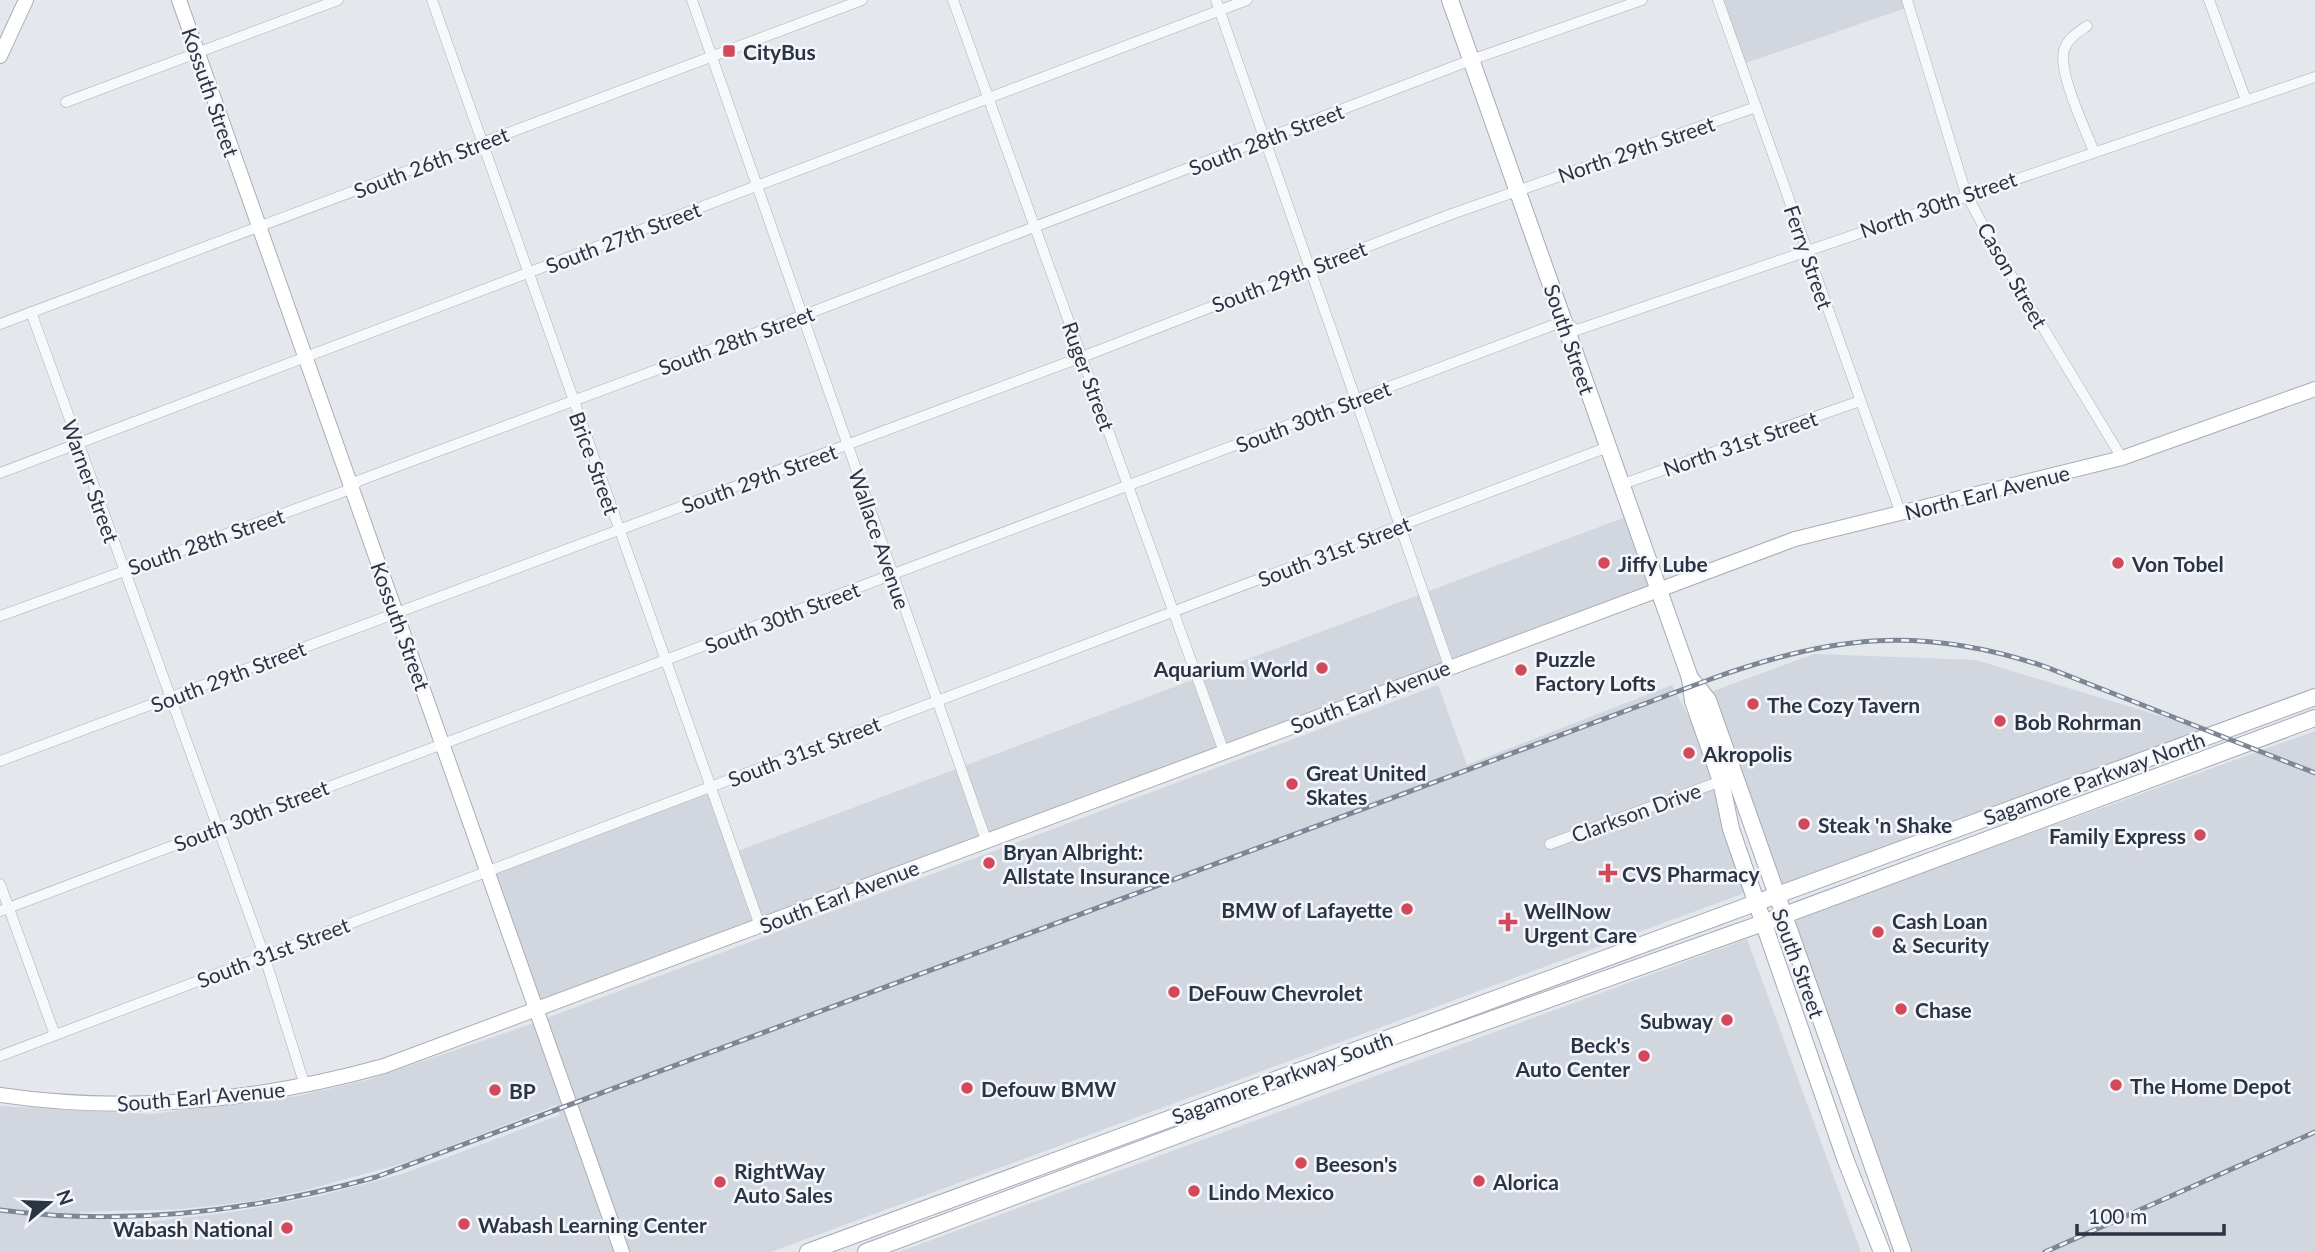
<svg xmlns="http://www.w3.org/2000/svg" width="2315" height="1252" viewBox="0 0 2315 1252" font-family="Lato,sans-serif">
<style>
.built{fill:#d2d6de;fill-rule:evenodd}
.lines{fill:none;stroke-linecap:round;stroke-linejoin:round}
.street-casing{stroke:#a9aeb7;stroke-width:11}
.secondary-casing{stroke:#a9aeb7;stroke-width:16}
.primary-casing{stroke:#a3abb8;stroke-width:18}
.street{stroke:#f7f8fa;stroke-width:10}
.secondary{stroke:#fff;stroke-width:14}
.primary{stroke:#fff;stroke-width:16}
.rail-casing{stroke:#7d8696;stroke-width:5}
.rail{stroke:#f4f6f9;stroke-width:2.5;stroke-dasharray:8;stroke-linecap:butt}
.poi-dot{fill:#d1495b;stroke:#f4f6f9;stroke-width:2.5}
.labels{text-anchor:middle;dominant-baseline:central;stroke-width:5;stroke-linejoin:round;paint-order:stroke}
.poi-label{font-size:21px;font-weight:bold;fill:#2b3445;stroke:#f4f6f9;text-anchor:start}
.street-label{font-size:21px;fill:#2b3445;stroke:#f4f6f9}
</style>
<rect width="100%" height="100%" fill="#e4e7ec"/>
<g class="built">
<path d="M1718,0H1907L1909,7L1740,65Z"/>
<path d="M1631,515L1658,590L538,1009L489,871L709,787L733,853Z"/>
<path d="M1814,654L1976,660L2216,733L1774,894L1705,694Z"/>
<path d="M1438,685L1467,765L1672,685L1691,721L1750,891L771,1252H0V1106L151,1114L298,1096L371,1079L528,1025ZM556,1105L560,1115L402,1174L323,1195L234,1212L148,1222L79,1219L80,1212L182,1209L254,1201L306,1190L415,1160Z"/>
<path d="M2315,731V1252H1909L1792,920Z"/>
<path d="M1747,939L1861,1252H899Z"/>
</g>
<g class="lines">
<g class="street-casing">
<g id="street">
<path d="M432,0L760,926"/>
<path d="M692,0L986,840"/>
<path d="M953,0L1224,752"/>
<path d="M1216,0L1449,666"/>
<path d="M1718,0L1901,514"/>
<path d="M1907,0L1966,194L2002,260L2122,458"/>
<path d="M2209,0L2246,100"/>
<path d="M2087,26C2077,33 2068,38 2064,50C2058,73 2085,128 2094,152"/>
<path d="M66,102L338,0"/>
<path d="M31,312L264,955L305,1086"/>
<path d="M0,324L862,0"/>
<path d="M0,473L1247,0"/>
<path d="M1620,485L1860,401"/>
<path d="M0,616L340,493L352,488L358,481L414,460L812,312L1471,60L1642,0"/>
<path d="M0,761L1082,357L1449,215L1756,107"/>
<path d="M1550,844L1721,781"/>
<path d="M0,884L55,1035"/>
<path d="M0,911L1564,321L1577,330L2315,77"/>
<path d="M0,1056L1608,447"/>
</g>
</g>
<g class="secondary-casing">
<g id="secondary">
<path d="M179,0L622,1252"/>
<path d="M0,56L26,0"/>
<path d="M0,1095C129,1114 258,1101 384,1066L1795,539L2122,458L2315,389"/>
</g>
</g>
<g class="primary-casing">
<g id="primary">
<path d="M1450,0L1690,678L1693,701L1721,781L1731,829L1846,1161L1882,1252"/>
<path d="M1690,678L1708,700L1903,1252"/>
<path d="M808,1252L2315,697"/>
<path d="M866,1252L1386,1057L1763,923L2315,718"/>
</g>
</g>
<use href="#street" class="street"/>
<use href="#secondary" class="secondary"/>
<use href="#primary" class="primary"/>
<g class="rail-casing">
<g id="rail">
<path d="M0,1210C127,1227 254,1211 376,1177L1711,679C1832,635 1922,625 2046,667L2315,773"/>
<path d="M2045,1252L2315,1132"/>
</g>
</g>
<use href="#rail" class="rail"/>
</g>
<g class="poi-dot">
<rect x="722" y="44" width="14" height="14" rx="3.5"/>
<circle cx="1604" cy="563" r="7"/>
<circle cx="2118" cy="563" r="7"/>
<circle cx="1322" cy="668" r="7"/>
<circle cx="1521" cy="670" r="7"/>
<circle cx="1753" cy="704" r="7"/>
<circle cx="2000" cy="721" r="7"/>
<circle cx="1689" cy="753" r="7"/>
<circle cx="1292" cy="784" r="7"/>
<circle cx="1804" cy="824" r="7"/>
<circle cx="2200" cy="835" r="7"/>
<circle cx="989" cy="863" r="7"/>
<path d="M1604.5 862.5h7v7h7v7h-7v7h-7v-7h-7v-7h7z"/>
<circle cx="1407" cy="909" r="7"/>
<path d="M1504.5 911.5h7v7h7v7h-7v7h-7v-7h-7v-7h7z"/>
<circle cx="1878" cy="932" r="7"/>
<circle cx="1174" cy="992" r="7"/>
<circle cx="1901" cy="1009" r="7"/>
<circle cx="1727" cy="1020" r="7"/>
<circle cx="1644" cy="1056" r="7"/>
<circle cx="2116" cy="1085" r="7"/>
<circle cx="967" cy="1088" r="7"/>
<circle cx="495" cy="1090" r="7"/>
<circle cx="1301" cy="1163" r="7"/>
<circle cx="1479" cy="1181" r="7"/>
<circle cx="720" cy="1182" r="7"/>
<circle cx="1194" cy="1191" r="7"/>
<circle cx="464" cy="1224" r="7"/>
<circle cx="287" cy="1228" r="7"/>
</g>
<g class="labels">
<g class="poi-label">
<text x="743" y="51">CityBus</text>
<text x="1618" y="563">Jiffy Lube</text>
<text x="2132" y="563">Von Tobel</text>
<text x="1535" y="658">Puzzle<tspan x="1535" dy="24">Factory Lofts</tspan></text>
<text x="1308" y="668" text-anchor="end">Aquarium World</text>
<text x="1767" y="704">The Cozy Tavern</text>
<text x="2014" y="721">Bob Rohrman</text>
<text x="1703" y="753">Akropolis</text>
<text x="1306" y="772">Great United<tspan x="1306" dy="24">Skates</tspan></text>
<text x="1818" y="824">Steak 'n Shake</text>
<text x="2186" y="835" text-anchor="end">Family Express</text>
<text x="1003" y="851">Bryan Albright:<tspan x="1003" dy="24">Allstate Insurance</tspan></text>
<text x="1622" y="873">CVS Pharmacy</text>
<text x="1393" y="909" text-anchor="end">BMW of Lafayette</text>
<text x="1524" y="910">WellNow<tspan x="1524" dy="24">Urgent Care</tspan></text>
<text x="1892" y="920">Cash Loan<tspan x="1892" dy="24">&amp; Security</tspan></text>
<text x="1188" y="992">DeFouw Chevrolet</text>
<text x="1915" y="1009">Chase</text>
<text x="1713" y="1020" text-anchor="end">Subway</text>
<text x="1630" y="1044" text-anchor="end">Beck's<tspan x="1630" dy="24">Auto Center</tspan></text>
<text x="2130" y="1085">The Home Depot</text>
<text x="981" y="1088">Defouw BMW</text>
<text x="509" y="1090">BP</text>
<text x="1315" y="1163">Beeson's</text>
<text x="734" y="1170">RightWay<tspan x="734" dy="24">Auto Sales</tspan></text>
<text x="1493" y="1181">Alorica</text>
<text x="1208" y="1191">Lindo Mexico</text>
<text x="478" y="1224">Wabash Learning Center</text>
<text x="273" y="1228" text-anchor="end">Wabash National</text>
</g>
<g class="street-label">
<text transform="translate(211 92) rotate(71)">Kossuth Street</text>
<text transform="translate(1266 139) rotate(-21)">South 28th Street</text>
<text transform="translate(1636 149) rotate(-19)">North 29th Street</text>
<text transform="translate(431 162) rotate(-21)">South 26th Street</text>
<text transform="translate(1938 204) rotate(-19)">North 30th Street</text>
<text transform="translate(623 237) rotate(-21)">South 27th Street</text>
<text transform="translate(1809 257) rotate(71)">Ferry Street</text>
<text transform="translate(2013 275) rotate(60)">Cason Street</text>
<text transform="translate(1289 276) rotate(-21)">South 29th Street</text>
<text transform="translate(1570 339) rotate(71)">South Street</text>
<text transform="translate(736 340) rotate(-20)">South 28th Street</text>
<text transform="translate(1089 376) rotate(70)">Ruger Street</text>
<text transform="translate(1313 416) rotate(-21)">South 30th Street</text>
<text transform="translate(1740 443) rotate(-19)">North 31st Street</text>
<text transform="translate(595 463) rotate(70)">Brice Street</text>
<text transform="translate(759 478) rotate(-20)">South 29th Street</text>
<text transform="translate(91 481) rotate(70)">Warner Street</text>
<text transform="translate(1987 492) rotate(-14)">North Earl Avenue</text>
<text transform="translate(880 539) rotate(71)">Wallace Avenue</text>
<text transform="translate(206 541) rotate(-19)">South 28th Street</text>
<text transform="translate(1334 551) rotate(-21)">South 31st Street</text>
<text transform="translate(782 617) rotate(-21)">South 30th Street</text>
<text transform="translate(401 626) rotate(70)">Kossuth Street</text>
<text transform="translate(228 676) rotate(-21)">South 29th Street</text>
<text transform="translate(1370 696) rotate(-21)">South Earl Avenue</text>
<text transform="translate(804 751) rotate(-21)">South 31st Street</text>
<text transform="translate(2094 778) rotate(-20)">Sagamore Parkway North</text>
<text transform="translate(1636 812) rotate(-20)">Clarkson Drive</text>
<text transform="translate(251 815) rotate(-21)">South 30th Street</text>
<text transform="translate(839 896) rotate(-21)">South Earl Avenue</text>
<text transform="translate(273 952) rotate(-21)">South 31st Street</text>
<text transform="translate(1799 963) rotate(70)">South Street</text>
<text transform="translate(1282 1077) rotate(-20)">Sagamore Parkway South</text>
<text transform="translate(201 1096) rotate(-5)">South Earl Avenue</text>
</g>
</g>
<g transform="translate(49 1203) rotate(71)" stroke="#f4f6f9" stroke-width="5" paint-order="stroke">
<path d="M0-5L12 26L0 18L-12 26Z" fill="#2b3445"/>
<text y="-10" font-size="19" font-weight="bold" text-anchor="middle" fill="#2b3445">N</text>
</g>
<path d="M2077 1224v10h147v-10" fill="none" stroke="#2b3445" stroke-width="3.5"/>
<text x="2088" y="1224" font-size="21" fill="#2b3445" stroke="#f4f6f9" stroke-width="5" paint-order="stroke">100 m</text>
</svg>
